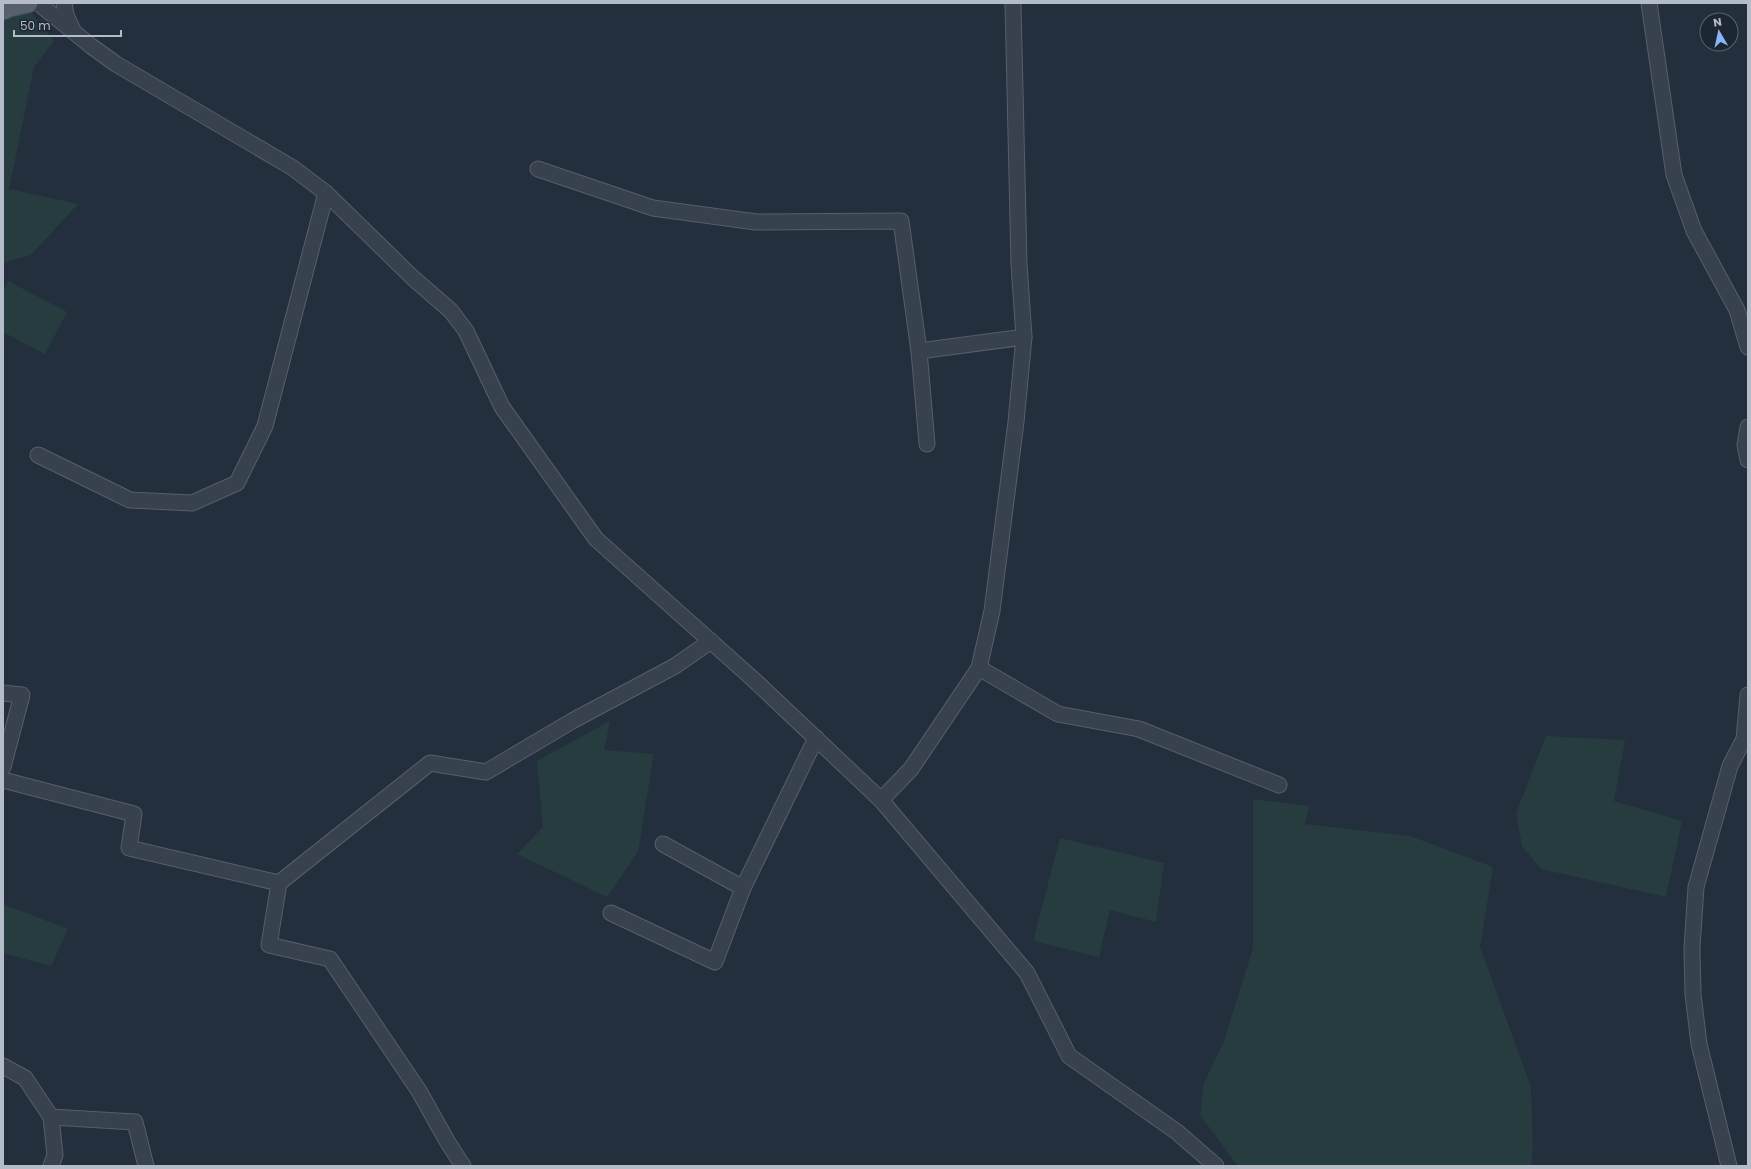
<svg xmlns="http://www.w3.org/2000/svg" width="1751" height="1169" viewBox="0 0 1751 1169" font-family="Poppins,sans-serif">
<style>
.green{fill:#263c3f}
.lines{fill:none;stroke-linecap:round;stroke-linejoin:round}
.minor-casing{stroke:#565f6c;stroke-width:17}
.major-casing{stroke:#414a57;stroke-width:21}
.minor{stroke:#38414e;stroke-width:15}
.major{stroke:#56606e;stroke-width:19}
</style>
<rect width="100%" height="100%" fill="#242f3e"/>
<g class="green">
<path d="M29,10L54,41L34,67L9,189L78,204L31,255L3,263V21Z"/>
<path d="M8,281L67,312L45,354L3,332V291Z"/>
<path d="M610,721L604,750L654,754L638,852L607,897L517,854L543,827L537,761Z"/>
<path d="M1546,736L1625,740L1614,801L1682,821L1666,897L1541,869L1522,846L1516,813Z"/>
<path d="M1253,799L1309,806L1305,824L1410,836L1493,867L1480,947L1531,1087L1533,1149L1531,1166H1238L1200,1115L1204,1083L1224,1041L1253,948Z"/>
<path d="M1060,838L1164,863L1156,922L1110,910L1099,957L1033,941Z"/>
<path d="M3,904L68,929L51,966L3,953Z"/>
</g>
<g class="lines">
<g class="minor-casing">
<g id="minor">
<path d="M38,3L91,46L116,64L293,168L326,193L413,278L451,311L466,331L502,407L596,539L753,679L881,800L1027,973L1069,1056L1177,1132L1216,1166"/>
<path d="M64,3L66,15L72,28"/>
<path d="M1649,3L1674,175L1694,231L1737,310L1748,347"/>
<path d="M538,169L653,208L756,222L901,221L919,351L927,444"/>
<path d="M919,351L1024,337"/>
<path d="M1748,427L1745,445L1748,460"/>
<path d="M38,455L130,500L192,503L237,483L265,426L326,193"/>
<path d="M979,668L1058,714L1139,729L1279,785"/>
<path d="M3,693L22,695L3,767"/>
<path d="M3,780L134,814L129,848L279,883"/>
<path d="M881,800L911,769L979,668L992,611L1016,422L1024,337L1019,264L1013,3"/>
<path d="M663,844L743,888"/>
<path d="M611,913L715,962L743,888L816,738"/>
<path d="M3,1066L25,1078L51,1117L55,1155L51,1166"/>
<path d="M51,1117L135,1122L146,1166"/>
<path d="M463,1166L447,1141L419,1091L330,959L269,945L279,883L430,763L486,772L572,721L675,666L711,641"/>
<path d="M1729,1166L1699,1044L1693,994L1692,948L1696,887L1730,766L1744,739L1748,695"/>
</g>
</g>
<g class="major-casing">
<path id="major" d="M3,10L10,7L28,3"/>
</g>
<use href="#minor" class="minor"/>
<use href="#major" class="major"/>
</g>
<rect width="1751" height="1169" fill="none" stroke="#b4bcc9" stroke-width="8"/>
<g transform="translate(1719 32) rotate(351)"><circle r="19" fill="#1d2633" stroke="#59626f"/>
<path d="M0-3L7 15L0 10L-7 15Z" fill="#8ab4f8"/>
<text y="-6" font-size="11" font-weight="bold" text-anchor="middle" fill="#b4bcc9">N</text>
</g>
<path d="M14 30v6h107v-6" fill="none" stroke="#b4bcc9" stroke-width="2"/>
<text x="20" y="30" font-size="12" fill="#b4bcc9" stroke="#1d2633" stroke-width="3" paint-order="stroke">50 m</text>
</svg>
